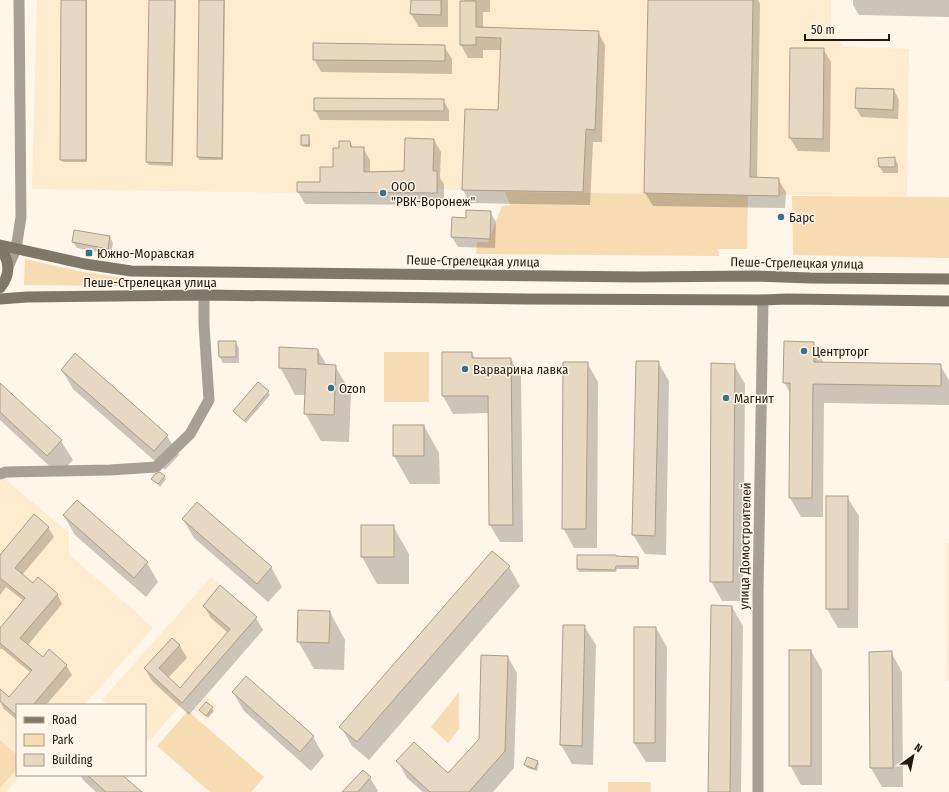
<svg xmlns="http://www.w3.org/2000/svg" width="949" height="792" viewBox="0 0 949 792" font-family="'Fira Sans Condensed',sans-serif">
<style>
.built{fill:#ffebce}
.green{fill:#f6dbb3}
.shadow{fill:#0003}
.building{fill:#e7d8c2;stroke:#ab9d88}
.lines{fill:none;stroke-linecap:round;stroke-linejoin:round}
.minor{stroke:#a7a097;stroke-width:11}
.tertiary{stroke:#a7a097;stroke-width:11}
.secondary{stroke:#807769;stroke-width:11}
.poi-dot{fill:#36728a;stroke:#fff5e8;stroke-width:1.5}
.labels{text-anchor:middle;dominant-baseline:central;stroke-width:3;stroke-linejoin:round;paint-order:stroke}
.poi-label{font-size:13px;fill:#1e1911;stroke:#fff5e8;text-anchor:start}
.street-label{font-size:13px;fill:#1e1911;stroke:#fff5e8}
</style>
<rect width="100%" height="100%" fill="#fff5e8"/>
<g class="built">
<path d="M37,0H831V32L844,47L909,49L907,196L505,192L438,189L437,193H320V188H313V193L32,189Z"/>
<path d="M5,479L69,533V555L129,606L153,628L84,705H17V775H21L6,792H0V481Z"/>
<path d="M946,543H949V681H947Z"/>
<path d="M211,577L257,617L149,741L145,737V705H108L102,700Z"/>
<path d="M206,696L217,706L206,720L194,710Z"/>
</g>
<g class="green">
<path d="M505,192L748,195L747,249H718L719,256L476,254L477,242H488L502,206L510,205Z"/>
<path d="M792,196L949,197V258L793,255Z"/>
<path d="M25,259L78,271L129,279V286L24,285Z"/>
<rect x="384" y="352" width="45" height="50"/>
<path d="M459,692V729L448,743L431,727Z"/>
<path d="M188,711L264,777L251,792H210L157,746Z"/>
<path d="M0,740L17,755V769L0,788Z"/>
<rect x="608" y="782" width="43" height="10"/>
</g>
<g class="shadow">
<path d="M62,0H87V162H63L61,160Z"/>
<path d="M150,0H176L173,166L149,165L147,162Z"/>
<path d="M200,0H225L223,160H199L198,157Z"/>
<path d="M412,0H448V27H419L411,14Z"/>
<path d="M464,0H490V12H483V28L598,32L605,45L602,142H593L590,205L470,203L463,190L466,110L499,111L501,50H483V58H468L461,45Z"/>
<path d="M649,0H758L760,4L757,179H778L786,192L785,208L653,206L645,193Z"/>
<path d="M853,0H949V17L859,15L853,5Z"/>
<path d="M444,46L452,59V74L321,72L314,59Z"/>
<path d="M791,49H823L831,62L830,152L798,151L790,138Z"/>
<path d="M894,90L899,100L898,119L861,117L856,108Z"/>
<path d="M443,100L449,110V121L320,120L315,110Z"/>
<path d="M309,136L310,139V147H303L302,144Z"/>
<path d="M434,140L441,152L440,178L444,184V205L305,204L298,192L321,183L334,168L340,149L350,142L353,148H363L370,160V173L405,172Z"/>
<path d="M879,158H894L898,164V173H883L880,167Z"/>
<path d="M490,212L496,222L495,248L458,247L452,237L453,218L467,219Z"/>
<path d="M110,237L113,243L111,255L77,248L73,242Z"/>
<path d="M219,342H235L239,348V363H223L220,357Z"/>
<path d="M813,343L824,363L940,365L949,380V405L824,403L823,517H801L790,498L791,395L784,382Z"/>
<path d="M318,350L327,366H335L351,393L349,442L321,441L305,413L306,395H295L280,367Z"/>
<path d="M443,353H472L475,359H511L521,376L523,542H500L490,525L489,413L453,414L443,396Z"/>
<path d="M75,355L167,436L179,455L165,470L73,389L62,370Z"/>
<path d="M658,362L669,381L666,555L645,554L633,535Z"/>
<path d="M587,363L598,382L597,548H574L563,528Z"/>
<path d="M734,365L745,384L743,601H722L711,581Z"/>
<path d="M0,384L61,441L73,460L59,475L0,420Z"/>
<path d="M268,392L270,395L246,423L236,414L235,411Z"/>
<path d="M394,426H424L439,453L440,484H410L394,456Z"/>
<path d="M164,476L166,479L160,487L153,479Z"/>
<path d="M847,497L859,516L858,628H838L827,609Z"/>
<path d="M77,501L147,563L158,582L146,597L75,535L64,516Z"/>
<path d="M183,519L271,567L282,587L268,602L194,538Z"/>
<path d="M393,526L409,554V584H377L362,557Z"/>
<path d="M48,527L54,537L22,575L33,585L57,594L62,604L28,645L43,658L66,665L72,675L46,705H17V720L4,709L0,701V698H9L31,673L1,648L0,650V627L1,628L24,601L6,587L0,595V557Z"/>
<path d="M578,556L638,558L639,560V569H617L616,572H579L578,569Z"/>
<path d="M509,567L520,586L369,760L352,746L341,727Z"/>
<path d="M204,606L256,618L263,630L189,715L152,681L145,669L172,639L180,646L187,658L168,678L180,689L228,633L211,618Z"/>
<path d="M732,607L743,626L741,792H709Z"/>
<path d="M330,612L345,640L344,670L314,669L298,641Z"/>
<path d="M584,626L596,645L593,765L572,764L561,745Z"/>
<path d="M635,628H656L667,647L666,762H646L634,743Z"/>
<path d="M811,651L822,670V785H801L790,765Z"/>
<path d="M891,652L902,672L903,787H882L871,768Z"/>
<path d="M508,657L517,673L514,768L493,792H423L407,778L398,761L449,774L480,739Z"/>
<path d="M233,692L313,737L324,756L311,771L244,711Z"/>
<path d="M207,703L214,711L208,718L202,712Z"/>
<path d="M537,762L539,764L537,771L527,768L525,765Z"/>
<path d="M80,775H121L140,792H96L84,781Z"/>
<path d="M370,778L378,791L377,792H344Z"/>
</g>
<g class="building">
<path d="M61,0H86V160H60Z"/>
<path d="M149,0H175L172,163L146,162Z"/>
<path d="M199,0H224L222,158L197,157Z"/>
<path d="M411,0H441V15L410,14Z"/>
<path d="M648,0H753L750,177L779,178V196L644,193Z"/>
<path d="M460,1H476V27L599,31L595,130L586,129L583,192L462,190L465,109L498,110L501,38L476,37V45H460Z"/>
<path d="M313,43L445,45V61L313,60Z"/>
<path d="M790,48H824L823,139L789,138Z"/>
<path d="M856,88L894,89L893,110L855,108Z"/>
<path d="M314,98L444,99V111H314Z"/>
<rect x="301" y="135" width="8" height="10"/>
<path d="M405,138L434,139L433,171H437V193L297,192V182H320V167H333V148H339V141H350L351,147H364V172L404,171Z"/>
<path d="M895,157V167H879L878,158Z"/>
<path d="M466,210L491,211L490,239L451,237L452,217L466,218Z"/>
<path d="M74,230L110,236L108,249L72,242Z"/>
<path d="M218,341H236V357H219Z"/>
<path d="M784,341L814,342V362L941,364V386L813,384L812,498H789L790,383H783Z"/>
<path d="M279,347L318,349V364L336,365L334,415L304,414L306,369L279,368Z"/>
<path d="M442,352H472V358H511L513,525H489L488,396H442Z"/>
<path d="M75,353L168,435L154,451L61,370Z"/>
<path d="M636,361H659L655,536L632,535Z"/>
<path d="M563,362H588L586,529H562Z"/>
<path d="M711,363L735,364L733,582H710Z"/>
<path d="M258,382L269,391L244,421L233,411Z"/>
<path d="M0,383L62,440L47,456L0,412Z"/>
<rect x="393" y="425" width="31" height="31"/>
<path d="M160,472L165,476L158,484L151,479L155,474Z"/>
<rect x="826" y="496" width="22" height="113"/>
<path d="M77,500L148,562L134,578L63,515Z"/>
<path d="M197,502L272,567L257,584L182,519Z"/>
<path d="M34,514L49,527L15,568L33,583L38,577L58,594L20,638L43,657L49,649L67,665L33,705H17V716L0,701V689L9,697L32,670L0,643V628L25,598L0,578V555Z"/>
<rect x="361" y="525" width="33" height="32"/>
<path d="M492,551L510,566L357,742L339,727Z"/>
<path d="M577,555H616V556L638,557V566H616L615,570L577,569Z"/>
<path d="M220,585L257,617L182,703L144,668L172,638L180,645L159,668L180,688L230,629L203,606Z"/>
<path d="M711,605L732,606L730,792H708Z"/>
<path d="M298,610L330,611L329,643L297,642Z"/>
<path d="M563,625H585L582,746L560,745Z"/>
<path d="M634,627H656L655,743H634Z"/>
<rect x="789" y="650" width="22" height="116"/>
<path d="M892,651L893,768H870L869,652Z"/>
<path d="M481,655L508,656L505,751L469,792H430L396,761L414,742L448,773L479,739Z"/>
<path d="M246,676L314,736L300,752L232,692Z"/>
<path d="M206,702L213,707L206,716L199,710Z"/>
<path d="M527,757L538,761L535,769L524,765Z"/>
<path d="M363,770L371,777L358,792H342Z"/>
<path d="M87,775H122L142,792H106Z"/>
</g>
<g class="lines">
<g class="minor">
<path d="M8,267L16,249L21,217L19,0"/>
<path d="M0,474L6,472L110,470L156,467L190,434L209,400L204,325V295"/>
</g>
<path class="tertiary" d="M758,792V595L763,300"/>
<g class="secondary">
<path d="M0,245L85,264L131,271L639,277L754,276L810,278L949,279"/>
<path d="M0,249C11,261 10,276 0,288"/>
<path d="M0,299L27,297L204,295L527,299L763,300L787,299L949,301"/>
</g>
</g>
<g class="poi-dot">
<circle cx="383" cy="193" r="4"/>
<circle cx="781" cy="217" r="4"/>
<rect x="85" y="249" width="8" height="8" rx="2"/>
<circle cx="804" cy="351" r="4"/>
<circle cx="465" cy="369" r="4"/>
<circle cx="331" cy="388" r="4"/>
<circle cx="726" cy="398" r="4"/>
</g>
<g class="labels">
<g class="poi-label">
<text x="391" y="186">ООО<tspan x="391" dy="15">"РВК-Воронеж"</tspan></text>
<text x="789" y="217">Барс</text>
<text x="97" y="253">Южно-Моравская</text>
<text x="812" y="351">Центрторг</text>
<text x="473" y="369">Варварина лавка</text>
<text x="339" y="388">Ozon</text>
<text x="734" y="398">Магнит</text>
</g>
<g class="street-label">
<text transform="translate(473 261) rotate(1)">Пеше-Стрелецкая улица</text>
<text transform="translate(797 263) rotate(1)">Пеше-Стрелецкая улица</text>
<text x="150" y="282">Пеше-Стрелецкая улица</text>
<text transform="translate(745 546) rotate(-89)">улица Домостроителей</text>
</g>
</g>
<rect x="16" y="704" width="130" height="72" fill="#fff5e8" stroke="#a59d92"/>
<rect x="24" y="717" width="20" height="6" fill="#807769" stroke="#a59d92"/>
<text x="52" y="724" font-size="12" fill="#1e1911">Road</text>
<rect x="24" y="734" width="20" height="12" fill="#f6dbb3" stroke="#a59d92"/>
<text x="52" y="744" font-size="12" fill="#1e1911">Park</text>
<rect x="24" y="754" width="20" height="12" fill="#e7d8c2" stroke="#a59d92"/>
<text x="52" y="764" font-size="12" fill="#1e1911">Building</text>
<g transform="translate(913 756) rotate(33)" stroke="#fff5e8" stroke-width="3" paint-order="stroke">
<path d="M0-3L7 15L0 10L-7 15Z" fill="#1e1911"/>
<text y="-6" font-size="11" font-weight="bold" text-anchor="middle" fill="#1e1911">N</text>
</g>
<path d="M805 34v6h84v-6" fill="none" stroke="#1e1911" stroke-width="2"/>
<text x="811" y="34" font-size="12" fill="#1e1911" stroke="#fff5e8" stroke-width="3" paint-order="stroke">50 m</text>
</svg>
